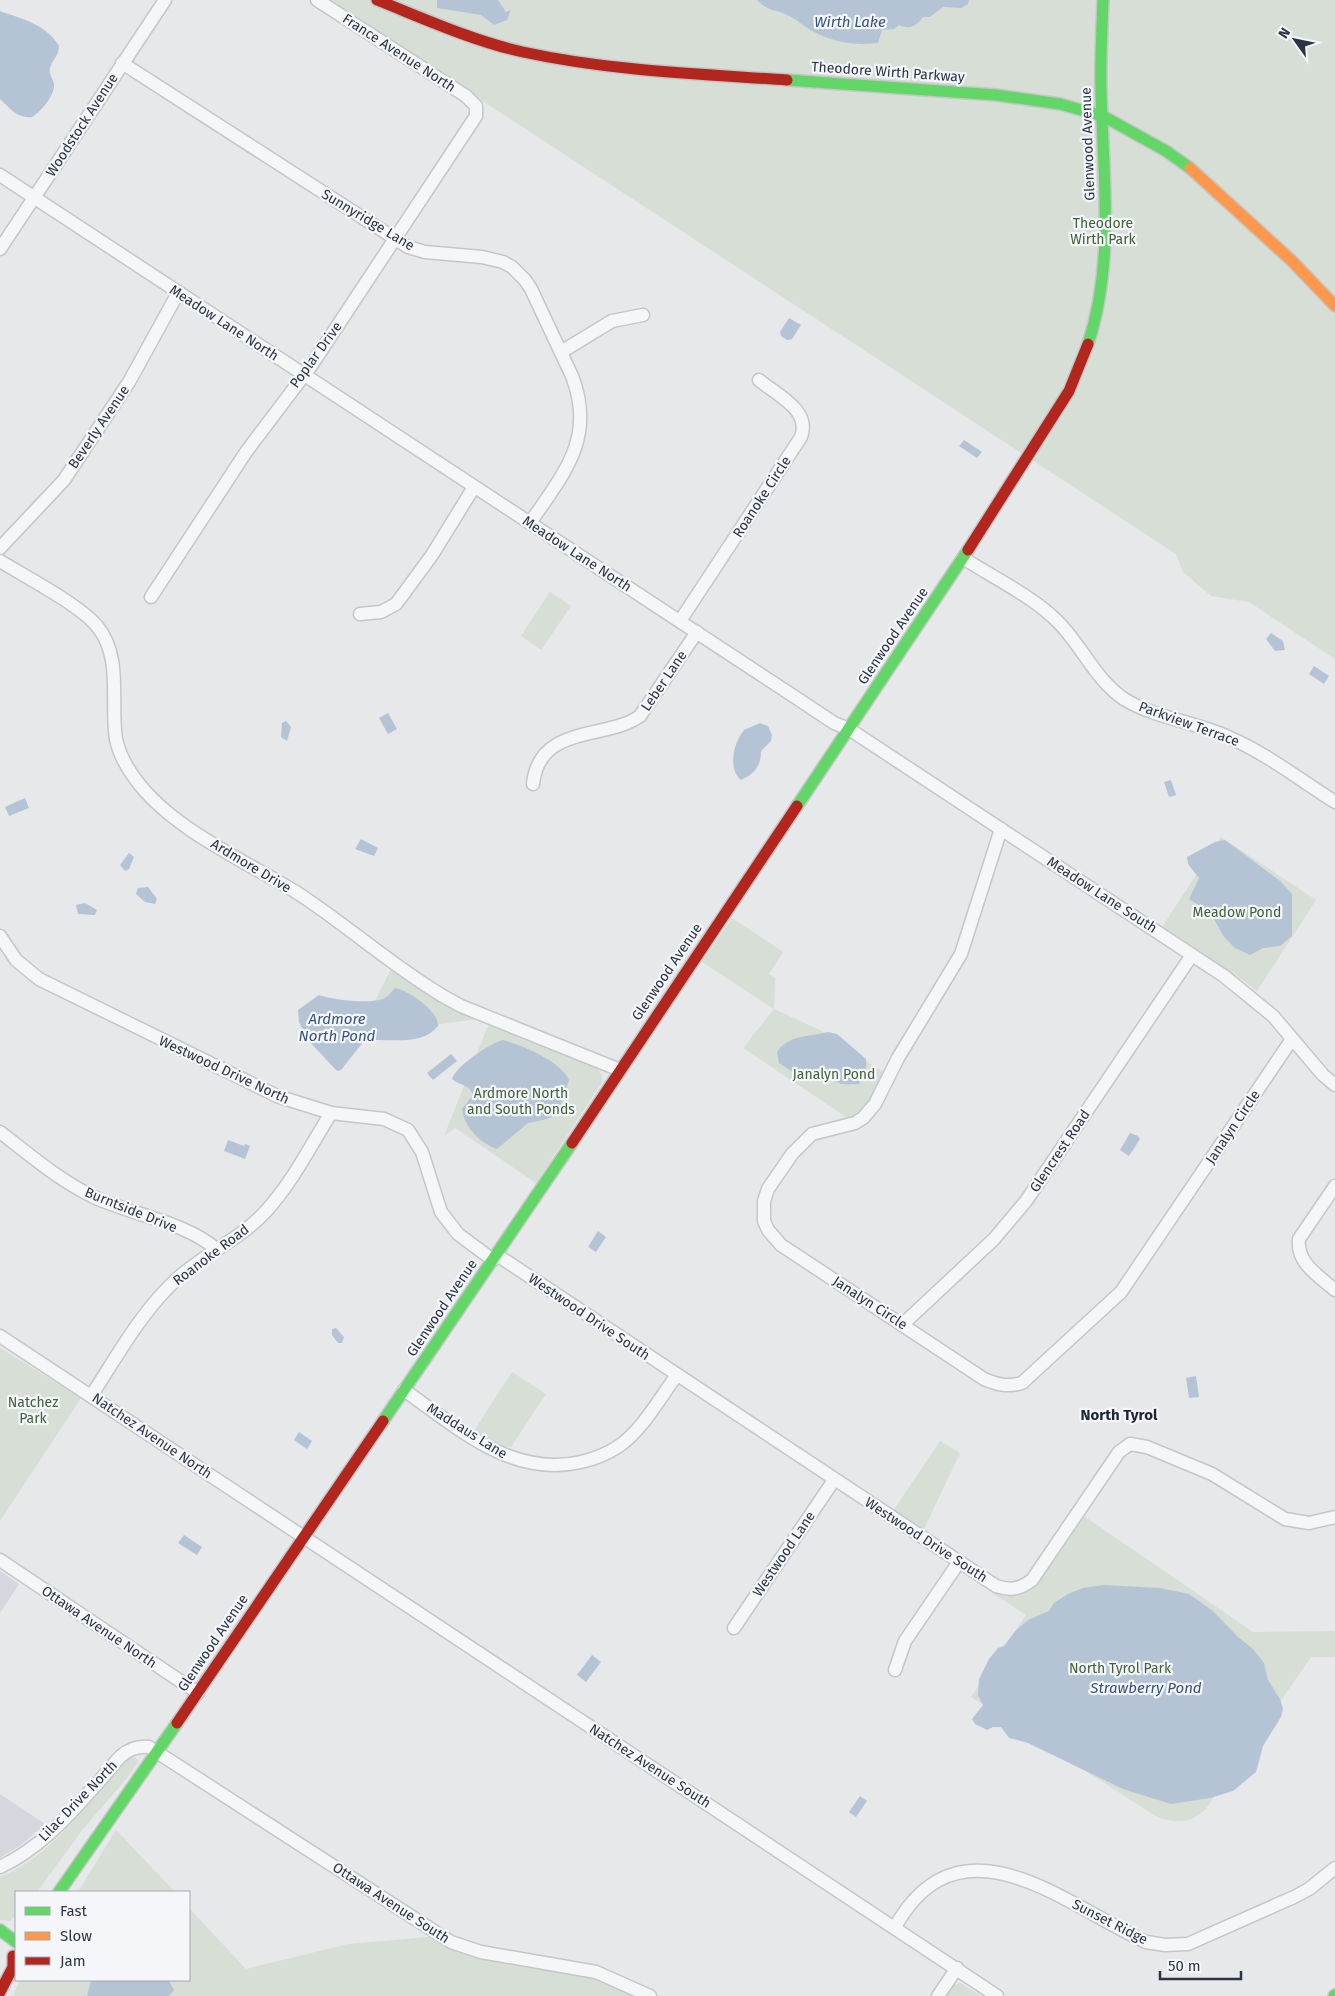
<svg xmlns="http://www.w3.org/2000/svg" width="1335" height="1996" viewBox="0 0 1335 1996" font-family="'Fira Sans',sans-serif">
<style>
.built{fill:#d4d7dd}
.green{fill:#d6ded6}
.water{fill:#b4c4d5}
.lines{fill:none;stroke-linecap:round;stroke-linejoin:round}
.street-casing{stroke:#c4c6c8;stroke-width:15}
.fast-casing{stroke:#c4c6c8;stroke-width:14}
.slow-casing{stroke:#c4c6c8;stroke-width:14}
.jam-casing{stroke:#c4c6c8;stroke-width:14}
.street{stroke:#f5f6f7;stroke-width:12}
.fast{stroke:#63d668;stroke-width:11}
.slow{stroke:#ff974d;stroke-width:11}
.jam{stroke:#b3261e;stroke-width:11}
.labels{text-anchor:middle;dominant-baseline:central;stroke-width:4.5;stroke-linejoin:round;paint-order:stroke}
.street-label{font-size:14px;fill:#2b3445;stroke:#f4f6f9}
.park-label{font-size:14px;fill:#3f6138;stroke:#f4f6f9}
.water-label{font-size:15px;font-style:italic;fill:#34527a;stroke:#f4f6f9}
.neighbourhood-label{font-size:15px;font-weight:bold;fill:#1d2536;stroke:#f4f6f9}
</style>
<rect width="100%" height="100%" fill="#e6e8ea"/>
<g class="built">
<path d="M0,1571L19,1584L0,1613Z"/>
<path d="M0,1794L45,1824L21,1845L0,1858Z"/>
</g>
<g class="green">
<path d="M328,0H1335V659L1249,602L1211,596L1183,572L1176,554Z"/>
<path d="M550,592L571,606L541,650L521,636Z"/>
<path d="M1221,837L1316,900L1257,991L1240,978L1162,927Z"/>
<path d="M732,918L783,952L769,974L775,978L774,1009L820,1030L883,1072L871,1099L853,1118L849,1119L743,1048L774,1009L702,962Z"/>
<path d="M391,969L478,1019L358,1035Z"/>
<path d="M489,1023L587,1063C597,1068 603,1070 602,1082L536,1183L455,1128L444,1136Z"/>
<path d="M0,1348L81,1398L0,1521Z"/>
<path d="M512,1372L546,1394L511,1447H500L474,1431Z"/>
<path d="M940,1441L960,1453L923,1531L893,1511Z"/>
<path d="M1084,1516L1253,1632L1335,1631V1657H1311L1208,1806C1193,1824 1175,1825 1154,1815L971,1697L1026,1615L991,1592C1027,1606 1041,1580 1058,1555C1067,1542 1076,1529 1084,1516Z"/>
<path d="M133,1756L139,1761L127,1778L83,1829L37,1892H16V1915L10,1921L0,1920V1877C47,1860 91,1802 121,1763Z"/>
<path d="M116,1830L175,1892H78Z"/>
<path d="M189,1908L246,1969L348,1944L428,1937L458,1952L589,1976L639,1996H169L173,1986L169,1980H189Z"/>
<path d="M21,1980H91L87,1996H15L14,1992Z"/>
<path d="M960,1983L981,1996H946L954,1985Z"/>
</g>
<g class="water">
<path d="M437,0H498L506,12L511,10L507,20L494,25L481,15L437,8Z"/>
<path d="M757,0H969L968,4L961,8L943,7L930,17H923C916,26 910,30 899,25L894,29L882,30L878,43C855,46 834,42 814,32C804,27 797,19 787,15C773,8 770,13 757,0Z"/>
<path d="M0,11C22,19 46,24 59,46C59,56 52,60 50,68C48,74 53,78 54,84C55,95 41,112 32,117C17,119 10,108 0,99Z"/>
<path d="M789,318L801,325L792,339L787,340L781,336L780,332Z"/>
<path d="M964,440L982,452L977,458L959,446Z"/>
<path d="M1271,633L1283,641L1285,650L1275,651L1266,639Z"/>
<path d="M1314,666L1329,676L1324,684L1309,674Z"/>
<path d="M388,713L397,729L388,734L379,718Z"/>
<path d="M286,721L291,727L287,741L281,737L282,723Z"/>
<path d="M760,723L768,726L772,735L771,741L761,751C761,767 754,774 741,780C727,768 734,742 744,730Z"/>
<path d="M1171,780L1176,795L1169,797L1164,782Z"/>
<path d="M25,798L29,808L9,816L5,807Z"/>
<path d="M361,839L378,848L374,856L355,849Z"/>
<path d="M1225,840L1280,881L1292,894V936L1280,946L1263,948L1250,955L1235,948L1224,937L1210,912L1189,899L1199,878L1188,864L1187,857L1215,842Z"/>
<path d="M129,853L134,857L129,869L125,871L120,865Z"/>
<path d="M148,887L157,899L155,904L145,902L136,894L138,888Z"/>
<path d="M85,903L97,910L95,915L78,914L76,905Z"/>
<path d="M395,988C408,990 440,1012 438,1026C420,1048 388,1037 364,1041L341,1070L337,1071L308,1040L299,1022L298,1010L319,995C334,1000 368,1004 383,999C388,997 391,992 395,988Z"/>
<path d="M828,1032L837,1034L866,1059V1070L859,1084C847,1084 837,1087 830,1075L822,1072L803,1079L779,1063L777,1052C789,1034 810,1037 828,1032Z"/>
<path d="M503,1040C522,1045 562,1062 569,1080L558,1113L547,1119L528,1123L497,1149C480,1143 464,1127 462,1109L473,1095C470,1084 460,1086 452,1079C456,1066 490,1043 503,1040Z"/>
<path d="M451,1054L457,1061L433,1080L427,1073Z"/>
<path d="M1130,1133L1138,1136L1140,1139L1129,1156L1120,1150Z"/>
<path d="M228,1140L244,1146L245,1144L250,1146L245,1159L224,1151Z"/>
<path d="M598,1231L606,1237L596,1252L588,1247Z"/>
<path d="M336,1328L344,1337L342,1343H338L332,1335V1329Z"/>
<path d="M1196,1376L1199,1397L1189,1398L1186,1378Z"/>
<path d="M299,1432L312,1441L307,1449L294,1440Z"/>
<path d="M184,1535L202,1547L197,1555L178,1543Z"/>
<path d="M1103,1585L1160,1588L1189,1594L1213,1611L1238,1637L1253,1649L1264,1663L1268,1680L1280,1699L1283,1709L1281,1717L1263,1746L1256,1772L1233,1791L1210,1798L1171,1804L1123,1789L1028,1743L1009,1738L1001,1727H993L987,1730L975,1724L972,1719L983,1705L978,1696L979,1679L989,1659L998,1648L1004,1646L1016,1630L1028,1620L1049,1611L1054,1603L1068,1594L1083,1588Z"/>
<path d="M592,1655L601,1662L586,1682L577,1675Z"/>
<path d="M860,1796L867,1801L856,1817L849,1812Z"/>
<path d="M91,1980H169L174,1990L169,1996H87Z"/>
</g>
<g class="lines">
<g class="street-casing">
<g id="street">
<path d="M122,63L408,247L425,252L482,257L503,262L512,267L525,280L531,289L572,376C596,438 564,473 530,523"/>
<path d="M0,175L798,699L834,723L849,729L1224,976L1273,1016L1323,1075L1335,1085"/>
<path d="M0,249L165,0"/>
<path d="M561,352L612,321L643,315"/>
<path d="M0,548L64,480L129,382L178,293"/>
<path d="M963,558C991,576 1031,596 1055,619C1081,643 1094,679 1124,699C1155,718 1195,722 1228,737C1266,753 1300,780 1335,802"/>
<path d="M0,561C26,577 78,604 97,626C123,657 110,703 116,739C119,754 127,768 136,780C173,830 246,861 299,894C348,926 392,966 443,996L461,1006L620,1070"/>
<path d="M151,597L246,452L311,366L476,116V106L466,96L317,0"/>
<path d="M360,614L381,612L396,604L432,555L474,487"/>
<path d="M680,621L801,437C811,410 778,396 759,380"/>
<path d="M533,784C539,724 607,740 640,716L697,632"/>
<path d="M1001,829L961,954L898,1058L875,1104L863,1118L855,1123L812,1134L792,1154L768,1189L764,1201V1221L768,1230L781,1245L984,1379C998,1385 1008,1387 1022,1383L1121,1292L1292,1039"/>
<path d="M0,936L16,960L39,979L277,1096L331,1113L384,1119L408,1130L422,1152L441,1212L458,1234L493,1260"/>
<path d="M0,1132C30,1155 60,1181 94,1197C130,1214 187,1223 216,1249"/>
<path d="M1335,1186L1299,1239C1296,1263 1319,1276 1335,1290"/>
<path d="M497,1255L996,1586C1011,1591 1020,1589 1032,1580L1119,1452L1130,1444L1147,1447L1212,1474L1285,1519L1309,1523L1335,1517"/>
<path d="M902,1325L994,1239L1026,1201L1192,955"/>
<path d="M0,1336L997,1996"/>
<path d="M404,1390C457,1427 511,1478 581,1462C594,1459 607,1454 619,1446C643,1429 659,1399 677,1375"/>
<path d="M91,1396C118,1355 142,1310 179,1277C206,1253 242,1238 266,1211C292,1183 311,1145 331,1113"/>
<path d="M0,1560L198,1693"/>
<path d="M734,1628L834,1480"/>
<path d="M895,1670L905,1641L959,1562"/>
<path d="M0,1867C37,1850 67,1818 93,1788C103,1778 111,1766 121,1756C129,1749 139,1746 149,1747L451,1942L481,1952L596,1972L650,1996"/>
<path d="M895,1927C960,1811 1064,1904 1146,1942L1165,1945L1188,1944L1294,1897L1309,1889L1335,1868"/>
<path d="M938,1996L957,1968"/>
</g>
</g>
<g class="fast-casing">
<g id="fast">
<path d="M787,80L996,95L1060,104L1103,116L1166,151L1190,168"/>
<path d="M1088,344C1115,262 1103,175 1101,91C1100,61 1102,30 1103,0"/>
<path d="M797,806L968,550"/>
<path d="M383,1421L572,1143"/>
<path d="M59,1892L177,1723"/>
<path d="M0,1930L16,1942"/>
<path d="M1334,1996L1335,1995"/>
</g>
</g>
<g class="slow-casing">
<path id="slow" d="M1190,168L1292,261L1335,306"/>
</g>
<g class="jam-casing">
<g id="jam">
<path d="M377,0C425,19 473,41 523,52C610,71 700,74 787,80"/>
<path d="M968,550L1069,391L1088,344"/>
<path d="M572,1143L797,806"/>
<path d="M177,1723L383,1421"/>
<path d="M0,1992L13,1967V1956"/>
</g>
</g>
<use href="#street" class="street"/>
<use href="#fast" class="fast"/>
<use href="#slow" class="slow"/>
<use href="#jam" class="jam"/>
</g>
<g class="labels">
<g class="street-label">
<text transform="translate(399 53) rotate(33)">France Avenue North</text>
<text transform="translate(888 72) rotate(4)">Theodore Wirth Parkway</text>
<text transform="translate(82 125) rotate(-57)">Woodstock Avenue</text>
<text transform="translate(1088 144) rotate(-92)">Glenwood Avenue</text>
<text transform="translate(368 220) rotate(31)">Sunnyridge Lane</text>
<text transform="translate(224 323) rotate(33)">Meadow Lane North</text>
<text transform="translate(316 355) rotate(-54)">Poplar Drive</text>
<text transform="translate(99 427) rotate(-56)">Beverly Avenue</text>
<text transform="translate(762 497) rotate(-57)">Roanoke Circle</text>
<text transform="translate(577 554) rotate(33)">Meadow Lane North</text>
<text transform="translate(893 636) rotate(-56)">Glenwood Avenue</text>
<text transform="translate(664 681) rotate(-56)">Leber Lane</text>
<text transform="translate(1189 724) rotate(20)">Parkview Terrace</text>
<text transform="translate(251 866) rotate(31)">Ardmore Drive</text>
<text transform="translate(1102 895) rotate(33)">Meadow Lane South</text>
<text transform="translate(667 972) rotate(-56)">Glenwood Avenue</text>
<text transform="translate(224 1070) rotate(25)">Westwood Drive North</text>
<text transform="translate(1233 1127) rotate(-56)">Janalyn Circle</text>
<text transform="translate(1060 1151) rotate(-56)">Glencrest Road</text>
<text transform="translate(131 1210) rotate(22)">Burntside Drive</text>
<text transform="translate(211 1255) rotate(-37)">Roanoke Road</text>
<text transform="translate(870 1303) rotate(33)">Janalyn Circle</text>
<text transform="translate(442 1308) rotate(-56)">Glenwood Avenue</text>
<text transform="translate(589 1317) rotate(34)">Westwood Drive South</text>
<text transform="translate(467 1431) rotate(32)">Maddaus Lane</text>
<text transform="translate(152 1436) rotate(34)">Natchez Avenue North</text>
<text transform="translate(926 1540) rotate(33)">Westwood Drive South</text>
<text transform="translate(784 1554) rotate(-56)">Westwood Lane</text>
<text transform="translate(99 1627) rotate(34)">Ottawa Avenue North</text>
<text transform="translate(213 1643) rotate(-56)">Glenwood Avenue</text>
<text transform="translate(650 1766) rotate(33)">Natchez Avenue South</text>
<text transform="translate(78 1801) rotate(-46)">Lilac Drive North</text>
<text transform="translate(391 1903) rotate(33)">Ottawa Avenue South</text>
<text transform="translate(1110 1922) rotate(27)">Sunset Ridge</text>
</g>
<g class="park-label">
<text x="1103" y="223">Theodore<tspan x="1103" dy="16">Wirth Park</tspan></text>
<text x="1237" y="912">Meadow Pond</text>
<text x="834" y="1074">Janalyn Pond</text>
<text x="521" y="1093">Ardmore North<tspan x="521" dy="16">and South Ponds</tspan></text>
<text x="33" y="1402">Natchez<tspan x="33" dy="16">Park</tspan></text>
<text x="1120" y="1668">North Tyrol Park</text>
</g>
<g class="water-label">
<text x="850" y="22">Wirth Lake</text>
<text x="337" y="1019">Ardmore<tspan x="337" dy="17">North Pond</tspan></text>
<text x="1146" y="1688">Strawberry Pond</text>
</g>
<g class="neighbourhood-label">
<text x="1119" y="1415">North Tyrol</text>
</g>
</g>
<rect x="15" y="1891" width="175" height="90" fill="#f4f6f9" stroke="#a4a8b1"/>
<rect x="25" y="1907" width="25" height="8" fill="#63d668" stroke="#a4a8b1"/>
<text x="60" y="1916" font-size="15" fill="#2b3445">Fast</text>
<rect x="25" y="1932" width="25" height="8" fill="#ff974d" stroke="#a4a8b1"/>
<text x="60" y="1941" font-size="15" fill="#2b3445">Slow</text>
<rect x="25" y="1957" width="25" height="8" fill="#b3261e" stroke="#a4a8b1"/>
<text x="60" y="1966" font-size="15" fill="#2b3445">Jam</text>
<g transform="translate(1295 40) rotate(303)" stroke="#f4f6f9" stroke-width="4" paint-order="stroke">
<path d="M0-4L9 19L0 12L-9 19Z" fill="#2b3445"/>
<text y="-8" font-size="14" font-weight="bold" text-anchor="middle" fill="#2b3445">N</text>
</g>
<path d="M1160 1971v8h81v-8" fill="none" stroke="#2b3445" stroke-width="2.5"/>
<text x="1168" y="1971" font-size="15" fill="#2b3445" stroke="#f4f6f9" stroke-width="4" paint-order="stroke">50 m</text>
</svg>
